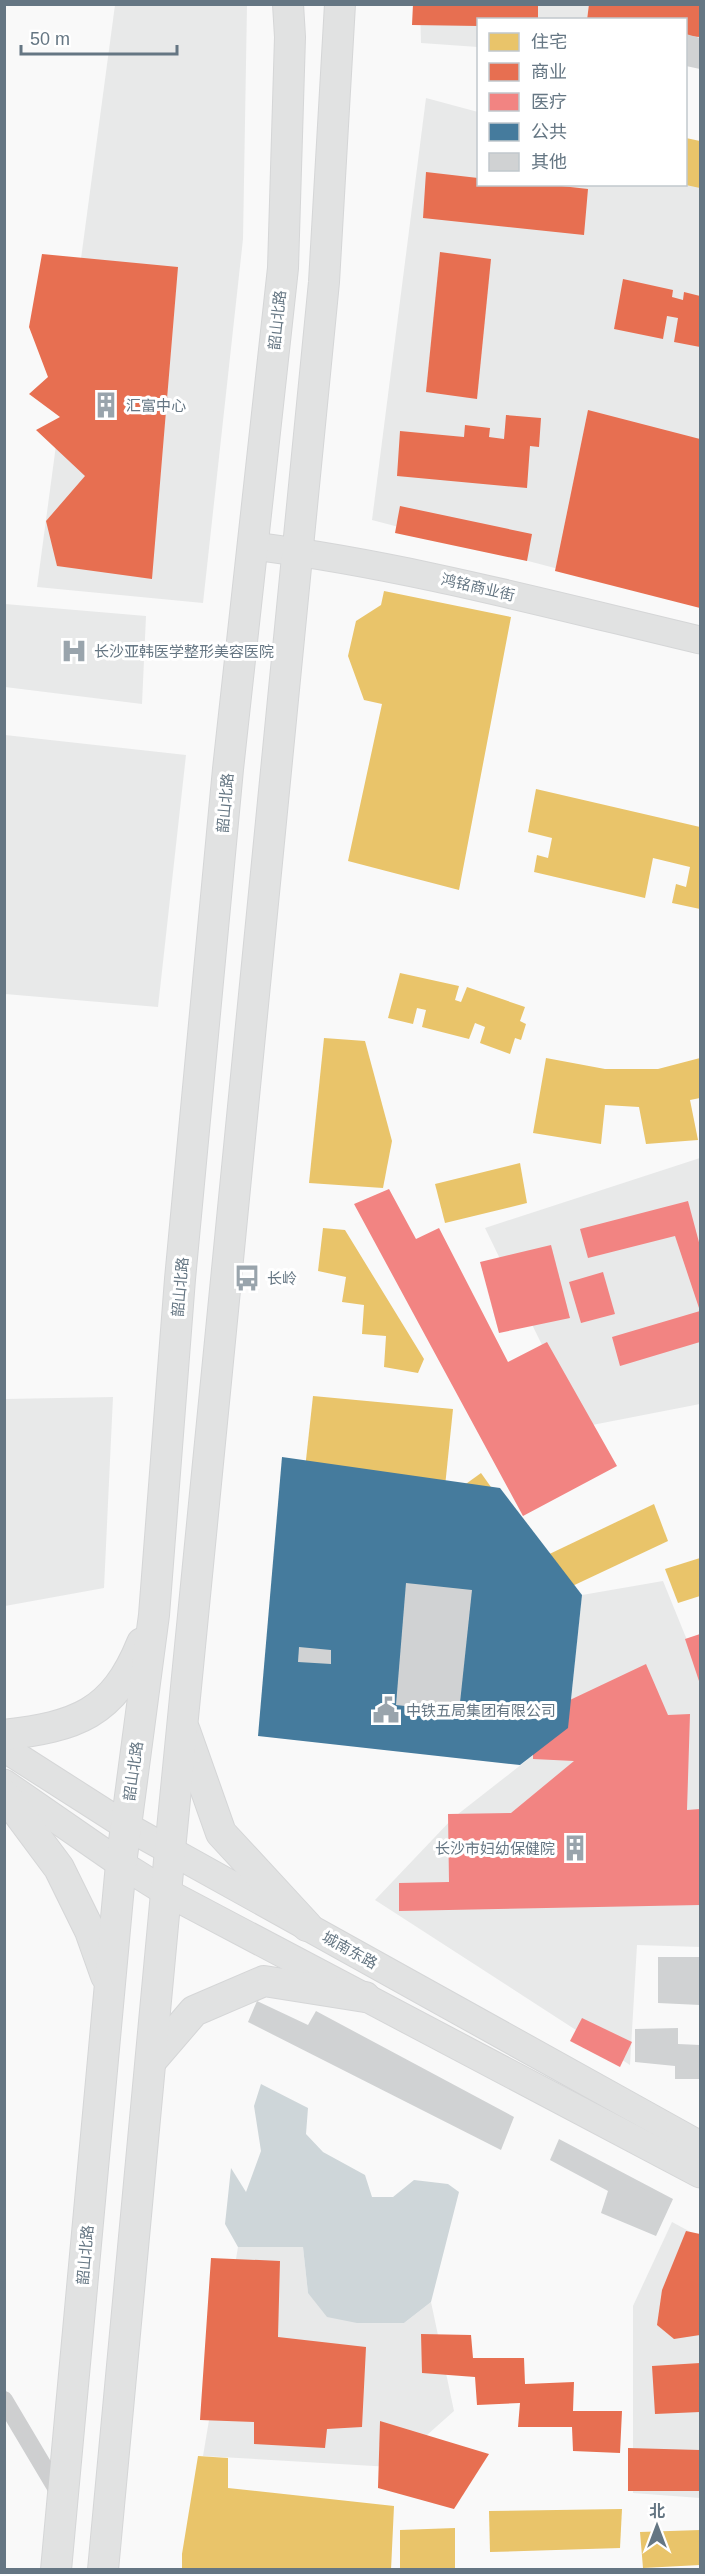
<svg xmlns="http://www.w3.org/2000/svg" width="705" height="2574" viewBox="0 0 705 2574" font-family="Helvetica,'Noto Sans SC',sans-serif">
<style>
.built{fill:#e8e9e9}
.water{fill:#ced6d9}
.homes{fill:#e9c46a}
.shops{fill:#e76f51}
.health{fill:#f28482}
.public{fill:#457b9d}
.building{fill:#d0d2d3}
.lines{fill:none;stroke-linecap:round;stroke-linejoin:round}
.secondary-casing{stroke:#d5d6d7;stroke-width:29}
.primary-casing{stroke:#d5d6d7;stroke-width:32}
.street{stroke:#cecfd0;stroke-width:18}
.secondary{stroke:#e1e2e2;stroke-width:27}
.primary{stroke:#e1e2e2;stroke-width:30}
.labels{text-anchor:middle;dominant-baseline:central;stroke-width:6;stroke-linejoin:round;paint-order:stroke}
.street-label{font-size:15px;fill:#657683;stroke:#fff}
.poi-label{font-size:15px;fill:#657683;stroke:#fff;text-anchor:start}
</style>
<rect width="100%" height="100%" fill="#f9f9f9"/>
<g class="built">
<path d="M115,5H247L243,239L203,603L37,587Z"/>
<path d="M420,5H589L587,19L478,20V47L421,43Z"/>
<path d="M426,98L478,112V184H686V167L700,171V606L372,520Z"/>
<path d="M5,604L146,616L142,704L5,687Z"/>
<path d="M5,735L186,755L158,1007L5,994Z"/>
<path d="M700,1158V1404L582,1427L485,1228Z"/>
<path d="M113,1397L104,1588L5,1606V1399Z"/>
<path d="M663,1581L700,1672V1947L637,1945L630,2065L375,1900L453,1818L568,1728L582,1595Z"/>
<path d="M672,2222L700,2237V2498L633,2493V2306Z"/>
<path d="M238,2247H303L308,2293L404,2323L431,2302L454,2411L391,2467L203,2456Z"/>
</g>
<path class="water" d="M261,2084L308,2108L306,2134L323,2152L365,2175L372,2197H393L414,2180L448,2184L459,2192L431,2302L404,2323H357L327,2317L308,2293L303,2247H238L225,2224L231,2168L246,2192L261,2151L254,2106Z"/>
<g class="homes">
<path d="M686,138L700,141V188L686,185Z"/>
<path d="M384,591L511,617L459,890L348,861L382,704L364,700L348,656L356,621L381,605Z"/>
<path d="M536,789L700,827V909L672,903L676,884L686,887L690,867L653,858L645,898L534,872L537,855L548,858L552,838L528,832Z"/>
<path d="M400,973L459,986L455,1000L461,1002L467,987L525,1007L520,1021L526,1024L521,1040L515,1038L510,1054L480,1043L485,1027L475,1023L469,1039L422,1027L426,1010L417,1008L413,1024L388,1018Z"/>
<path d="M324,1038L365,1041L392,1141L383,1188L309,1183Z"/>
<path d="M546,1058L605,1069H658L700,1058V1098L690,1100L698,1140L646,1144L639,1107L605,1105L601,1144L533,1133Z"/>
<path d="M520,1163L527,1203L445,1223L435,1184Z"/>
<path d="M323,1228L345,1230L424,1359L418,1373L384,1367L386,1336L362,1334L364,1305L342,1302L346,1277L318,1271Z"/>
<path d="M313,1396L453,1409L437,1564L296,1551Z"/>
<path d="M481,1473L518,1525L491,1545L452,1494Z"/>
<path d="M654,1504L668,1541L532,1605L516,1570Z"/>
<path d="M700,1558V1596L678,1603L665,1569Z"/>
<path d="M198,2456L228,2458V2488L394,2506L391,2570H182V2554Z"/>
<path d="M622,2509L620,2548L490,2552L489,2511Z"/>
<path d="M455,2528V2570H400V2530Z"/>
<path d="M700,2530V2565L643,2568L640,2532Z"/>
</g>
<g class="shops">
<path d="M413,4H538V20H478V26L412,25Z"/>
<path d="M589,4H700V37L686,36V20H587Z"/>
<path d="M426,172L478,178V184H544L588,189L584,235L423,218Z"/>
<path d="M440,252L491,259L477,399L426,392Z"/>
<path d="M42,254L178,267L152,579L57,566L46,521L85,476L36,430L60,417L29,394L48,377L29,327Z"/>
<path d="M623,279L673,290L672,297L683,300L684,292L700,296V347L674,342L678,318L667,316L663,339L614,329Z"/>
<path d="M588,410L700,439V608L555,571Z"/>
<path d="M506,415L541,418L539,447L530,446L527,488L397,476L400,431L464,437L465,425L490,428L489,437L504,439Z"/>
<path d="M400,506L532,534L527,561L395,533Z"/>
<path d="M686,2231L700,2234V2335L674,2339L657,2325L662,2290Z"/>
<path d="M211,2258L280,2261L278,2337L366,2347L362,2427L327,2429L325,2448L254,2444V2422L200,2420Z"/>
<path d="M421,2334L471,2335L473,2358H524L525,2384L574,2382L573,2411H622L620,2453L573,2451L572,2427H518L520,2403L477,2405L475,2377L422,2373Z"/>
<path d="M700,2363V2412L655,2414L652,2366Z"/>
<path d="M380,2421L489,2454L454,2509L378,2488Z"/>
<path d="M628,2448L700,2450V2491H628Z"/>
</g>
<g class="health">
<path d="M389,1189L416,1239L439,1228L508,1362L547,1342L617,1466L523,1516L354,1204Z"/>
<path d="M688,1201L700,1246V1342L620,1366L612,1337L700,1311L675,1236L588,1258L580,1229Z"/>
<path d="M551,1245L570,1318L499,1333L480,1262Z"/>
<path d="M603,1272L615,1314L581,1323L569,1282Z"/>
<path d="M700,1634V1684L685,1639Z"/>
<path d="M646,1664L668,1715L690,1714L687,1810L700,1809V1905L399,1911V1883L449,1882L448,1814L511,1813L574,1761L533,1759V1730L558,1729L553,1708Z"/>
<path d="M582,2018L632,2042L620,2067L570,2041Z"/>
</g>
<path class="public" d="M282,1457L500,1488L582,1595L568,1728L520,1765L258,1736Z"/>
<g class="building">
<path d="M686,34L700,38V69L686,66Z"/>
<path d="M406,1583L472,1590L459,1712L396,1705Z"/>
<path d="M299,1647L331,1650V1664L298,1662Z"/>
<path d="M658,1957H700V2005L658,2003Z"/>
<path d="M257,2001L308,2025L316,2011L514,2117L501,2150L248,2022Z"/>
<path d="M678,2028V2044L700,2045V2079H675V2066L635,2062V2029Z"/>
<path d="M559,2139L673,2199L656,2236L601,2213L608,2191L550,2160Z"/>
</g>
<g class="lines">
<g class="secondary-casing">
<g id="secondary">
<path d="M253,546C404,565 552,605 700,640"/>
<path d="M4,1748L126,1826L700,2145"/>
<path d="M4,1783L121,1864L166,1892L700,2174"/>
</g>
</g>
<g class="primary-casing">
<g id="primary">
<path d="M185,1731L221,1833L307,1926"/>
<path d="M4,1735C76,1726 113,1715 142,1643"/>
<path d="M4,1794L59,1868L90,1931L106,1976"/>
<path d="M151,2061L194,2011L264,1981L365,1997"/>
<path d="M56,2570L121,1864L154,1615L180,1279L228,769L283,268L290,37L288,4"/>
<path d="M103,2570L170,1850L324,282L340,4"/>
</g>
</g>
<path class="street" d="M4,2400L61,2496"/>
<use href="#secondary" class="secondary"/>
<use href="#primary" class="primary"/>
</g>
<defs>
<g id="building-bare" transform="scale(2.07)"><path d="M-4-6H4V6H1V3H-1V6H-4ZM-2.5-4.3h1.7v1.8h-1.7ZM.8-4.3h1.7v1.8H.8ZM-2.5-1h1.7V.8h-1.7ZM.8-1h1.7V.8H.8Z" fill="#99a4ac" stroke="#fff" stroke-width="2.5" paint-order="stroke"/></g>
<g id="hospital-bare" transform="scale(2.07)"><path d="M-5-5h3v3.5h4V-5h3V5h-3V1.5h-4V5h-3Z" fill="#99a4ac" stroke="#fff" stroke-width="2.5" paint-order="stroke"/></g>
<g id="bus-bare" transform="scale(2.07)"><path d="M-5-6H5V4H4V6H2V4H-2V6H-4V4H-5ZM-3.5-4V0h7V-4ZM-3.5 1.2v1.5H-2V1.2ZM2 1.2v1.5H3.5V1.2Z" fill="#99a4ac" stroke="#fff" stroke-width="2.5" paint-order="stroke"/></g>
<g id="civic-bare" transform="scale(2.07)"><path d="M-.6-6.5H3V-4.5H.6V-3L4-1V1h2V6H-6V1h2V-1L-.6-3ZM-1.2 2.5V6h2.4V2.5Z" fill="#99a4ac" stroke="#fff" stroke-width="2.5" paint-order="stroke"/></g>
</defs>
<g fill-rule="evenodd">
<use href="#building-bare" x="106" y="405"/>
<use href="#hospital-bare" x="74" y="651"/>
<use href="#bus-bare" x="247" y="1278"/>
<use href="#civic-bare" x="386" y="1710"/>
<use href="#building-bare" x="575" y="1848"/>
</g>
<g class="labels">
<g class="street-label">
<text transform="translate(277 320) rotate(-84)">韶山北路</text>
<text transform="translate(478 587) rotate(13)">鸿铭商业街</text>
<text transform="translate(225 803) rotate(-85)">韶山北路</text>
<text transform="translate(180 1287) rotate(-85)">韶山北路</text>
<text transform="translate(133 1771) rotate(-82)">韶山北路</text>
<text transform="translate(350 1950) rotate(29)">城南东路</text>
<text transform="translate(85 2255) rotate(-85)">韶山北路</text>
</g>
<g class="poi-label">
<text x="126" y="405">汇富中心</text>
<text x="94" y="651">长沙亚韩医学整形美容医院</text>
<text x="267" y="1278">长岭</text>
<text x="406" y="1710">中铁五局集团有限公司</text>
<text x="555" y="1848" text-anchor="end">长沙市妇幼保健院</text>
</g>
</g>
<rect width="705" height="2574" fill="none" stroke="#657683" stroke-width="12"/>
<rect x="477" y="18" width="210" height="168" fill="#ffffff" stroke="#c1c8cd" stroke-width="1.5"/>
<rect x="489" y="33" width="30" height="18" fill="#e9c46a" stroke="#c1c8cd" stroke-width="1.5"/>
<text x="531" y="48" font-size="18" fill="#657683">住宅</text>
<rect x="489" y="63" width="30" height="18" fill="#e76f51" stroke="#c1c8cd" stroke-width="1.5"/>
<text x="531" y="78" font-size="18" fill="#657683">商业</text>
<rect x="489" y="93" width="30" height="18" fill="#f28482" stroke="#c1c8cd" stroke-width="1.5"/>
<text x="531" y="108" font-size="18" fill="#657683">医疗</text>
<rect x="489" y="123" width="30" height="18" fill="#457b9d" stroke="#c1c8cd" stroke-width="1.5"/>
<text x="531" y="138" font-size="18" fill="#657683">公共</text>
<rect x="489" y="153" width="30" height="18" fill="#d0d2d3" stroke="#c1c8cd" stroke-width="1.5"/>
<text x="531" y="168" font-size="18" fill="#657683">其他</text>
<g transform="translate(657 2526)" stroke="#ffffff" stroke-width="4.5" paint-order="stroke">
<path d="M0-4.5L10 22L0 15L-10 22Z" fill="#657683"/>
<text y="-9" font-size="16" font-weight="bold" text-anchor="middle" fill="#657683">北</text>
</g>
<path d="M21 45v9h156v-9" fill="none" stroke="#657683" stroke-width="3"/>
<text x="30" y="45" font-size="18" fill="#657683" stroke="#ffffff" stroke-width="4.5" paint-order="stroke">50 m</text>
</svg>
